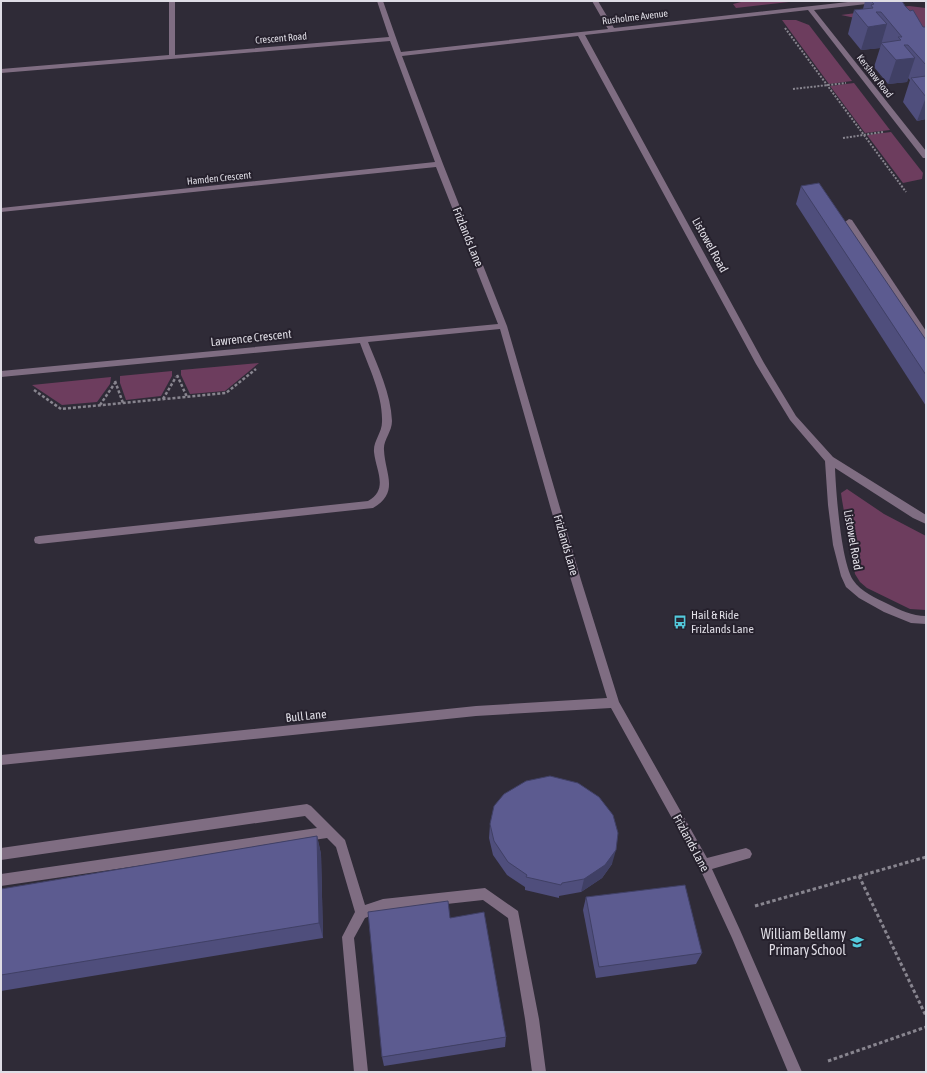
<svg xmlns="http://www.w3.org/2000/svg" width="927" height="1073" viewBox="0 0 927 1073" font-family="'Asap Condensed',sans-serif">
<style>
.green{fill:#6d3d5e}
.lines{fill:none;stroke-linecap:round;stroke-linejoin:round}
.path-far2{stroke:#88858f;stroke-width:2;stroke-dasharray:2 1.5;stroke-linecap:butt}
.path-far1{stroke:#88858f;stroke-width:2.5;stroke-dasharray:3 2;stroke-linecap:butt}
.path{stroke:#88858f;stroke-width:3;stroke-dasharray:3.5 2.5;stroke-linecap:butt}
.minor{fill:#7f6d82;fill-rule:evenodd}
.wall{fill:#4f4e7c}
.shaded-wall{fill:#404065}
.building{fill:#5c5b90;stroke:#404065}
.labels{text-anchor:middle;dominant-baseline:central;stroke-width:4;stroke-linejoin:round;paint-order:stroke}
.far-street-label{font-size:10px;fill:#dfdde5;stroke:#26212d}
.street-label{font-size:12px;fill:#dfdde5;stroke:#26212d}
.poi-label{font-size:12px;fill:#dfdde5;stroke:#26212d;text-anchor:start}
.near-poi-label{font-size:14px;fill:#dfdde5;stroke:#26212d;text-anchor:end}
</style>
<rect width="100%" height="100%" fill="#2f2b37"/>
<g class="green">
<path d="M745,1H798L736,8L733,4Z"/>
<path d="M909,6L926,8V63L860,19L841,15Z"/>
<path d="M782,20H796L809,25L852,81L829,84Z"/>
<path d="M854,83L890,130L865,133L830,86Z"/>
<path d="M891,132L923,173L922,179L903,183L867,135Z"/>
<path d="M259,363L225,391L190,394L181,375V370Z"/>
<path d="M172,371V376L161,396L126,400L120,383V376Z"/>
<path d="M111,377L110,384L97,402L62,405L32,385Z"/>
<path d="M847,489L884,514L926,536V610L910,609L867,588L860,582L855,574L842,500L841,493Z"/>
</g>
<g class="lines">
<g class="path-far2">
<path d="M785,28L906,192"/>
<path d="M793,89L846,83"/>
<path d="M843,138L883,132"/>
</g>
<g class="path-far1">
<path d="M177,375L187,397"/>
<path d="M115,381L123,403"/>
<path d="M34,390L61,409L226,393L256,369"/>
<path d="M163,399L176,377"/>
<path d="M100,405L115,383"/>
</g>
<g class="path">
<path d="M859,876L926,1016"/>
<path d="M755,906L926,857"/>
<path d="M828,1061L926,1027"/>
</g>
<g class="minor">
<path d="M169,1H175V55L389,37L377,1H383L401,52L608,29L592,1H598L614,28L857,1H878L875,3L814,10L926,151V158H923L808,10L585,35L764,363L796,416L833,457L926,515V524L913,518L835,468C836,492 841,561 853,580C861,592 876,598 888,604C900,610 912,616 926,616V624L911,623L884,612L859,598L846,587L841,576L833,545L828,505L825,461L790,420L756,364L578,36L402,56L443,164L507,326L581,580L619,702L707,858L746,848L750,850L752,854L750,858L712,869L740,930L802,1072H788L732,938L700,869L611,708L476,716L1,765V755L476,706L607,698L571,580L500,329L368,342C378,367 391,394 392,421C392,432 383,440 384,450C385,474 400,492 373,508L39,544L35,543L34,540L35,537L39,536L368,501C389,489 376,471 374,452C373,441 382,433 382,422C383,395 369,368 360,343L1,377V371L498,324L436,167L1,212V208L435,162L390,41L1,73V69L169,55Z"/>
<path d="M849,219L852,220L926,331V341L923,340L845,222Z"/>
<path d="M307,804L311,806L345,840L365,905L383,899L485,888L518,911L539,1019L546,1072H532L525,1019L508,918L483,900L383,911L365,918L354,938L368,1072H354L342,937L355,912L336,847L327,838L1,886V874L317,828L305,816L1,860V848Z"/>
</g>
</g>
<g class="wall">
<path d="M865,1H902L905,6L923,27H926V119L917,121L903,102L910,80L908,78L907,82L888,84L874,67L880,48L861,50L848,34L854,10L863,9Z"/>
<path d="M801,186L926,340V406L796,204Z"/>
<path d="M490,824L612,864L602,878L581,892L559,896V898L525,890V887L507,875L493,855L489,838Z"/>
<path d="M317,836L321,854L323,938L1,991V889Z"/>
<path d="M586,897L702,953L696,964L596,978L583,910Z"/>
<path d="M506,1037L505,1047L384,1066L382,1057Z"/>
</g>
<g class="shaded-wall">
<path d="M887,24L880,48L861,50L868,27Z"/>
<path d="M915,58L907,82L888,84L896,60Z"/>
<path d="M926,97V119L917,121Z"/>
<path d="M317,836L321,854L323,938L319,923Z"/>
<path d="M616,850L612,864L602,878L581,892L584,879Z"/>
</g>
<g class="building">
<path d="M871,1H902L905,6L910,11L913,10L923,27H926V65L908,45H904L915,58L896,60L881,43L901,40L898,37H902L881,12H876L887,24L868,27L854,10L873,8L871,5L874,4Z"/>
<path d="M926,76V97L911,78Z"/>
<path d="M819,183L926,340V375L801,186Z"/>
<path d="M550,776L578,783L599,797L613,815L618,833L616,850L605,865L584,879L562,883L561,885L526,877L527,875L508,862L494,841L490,824L494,806L504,794L526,781Z"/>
<path d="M317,836L319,923L1,975V889Z"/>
<path d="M685,885L702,953L599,967L586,897Z"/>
<path d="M448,901L450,918L484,912L506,1037L382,1057L368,912Z"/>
</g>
<defs>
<g id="bus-bare" transform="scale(1.08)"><path d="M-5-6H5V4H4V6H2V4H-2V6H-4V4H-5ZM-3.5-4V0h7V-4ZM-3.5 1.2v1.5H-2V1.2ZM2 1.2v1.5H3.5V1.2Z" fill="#53cadc" stroke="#26212d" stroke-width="2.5" paint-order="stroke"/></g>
<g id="school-bare" transform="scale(1.08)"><path d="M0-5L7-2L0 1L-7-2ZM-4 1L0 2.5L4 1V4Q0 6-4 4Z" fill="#53cadc" stroke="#26212d" stroke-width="2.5" paint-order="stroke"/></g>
</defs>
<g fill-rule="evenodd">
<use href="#bus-bare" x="680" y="622"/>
<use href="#school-bare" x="857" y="942"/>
</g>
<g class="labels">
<g class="far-street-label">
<text transform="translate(635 17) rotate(-7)">Rusholme Avenue</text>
<text transform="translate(281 38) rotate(-5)">Crescent Road</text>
<text transform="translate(875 76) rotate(52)">Kershaw Road</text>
<text transform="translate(219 178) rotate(-6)">Hamden Crescent</text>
</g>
<g class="street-label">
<text transform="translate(468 237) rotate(68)">Frizlands Lane</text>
<text transform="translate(710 245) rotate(61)">Listowel Road</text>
<text transform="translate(251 338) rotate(-6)">Lawrence Crescent</text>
<text transform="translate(853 540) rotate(80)">Listowel Road</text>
<text transform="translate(566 545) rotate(74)">Frizlands Lane</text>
<text transform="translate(306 716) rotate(-6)">Bull Lane</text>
<text transform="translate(691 843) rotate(62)">Frizlands Lane</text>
</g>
<g class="poi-label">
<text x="691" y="615">Hail &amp; Ride<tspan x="691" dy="14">Frizlands Lane</tspan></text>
</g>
<g class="near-poi-label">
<text x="846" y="934">William Bellamy<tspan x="846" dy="16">Primary School</tspan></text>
</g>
</g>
<rect width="927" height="1073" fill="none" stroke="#dfdde5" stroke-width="4"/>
</svg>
